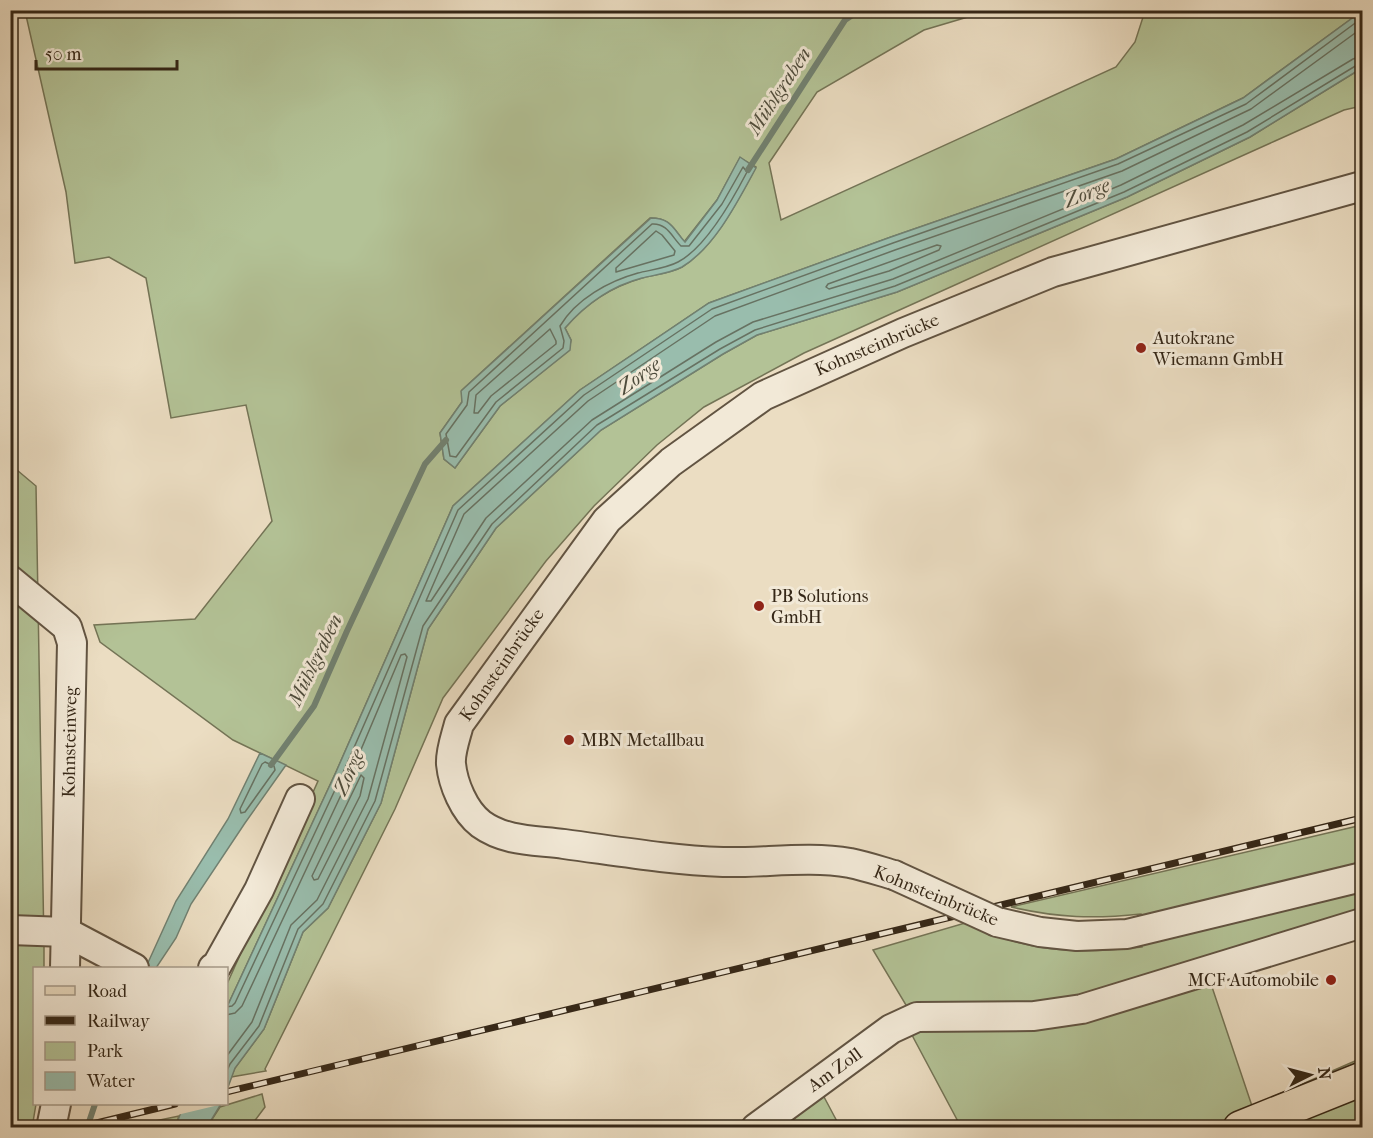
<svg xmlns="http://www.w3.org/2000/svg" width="1373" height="1138" viewBox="0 0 1373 1138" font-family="'IM FELL French Canon',serif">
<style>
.green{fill:#b3c296;stroke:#747456;stroke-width:1.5;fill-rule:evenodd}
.water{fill:#99bdad;stroke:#718171;stroke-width:1.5}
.pier{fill:#ebddc2}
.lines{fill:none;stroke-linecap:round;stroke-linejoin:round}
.shore{stroke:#677262;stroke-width:1.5}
.stream{stroke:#718171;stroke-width:6}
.minor-casing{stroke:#625442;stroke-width:32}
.major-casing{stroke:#352717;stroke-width:36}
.minor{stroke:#f2e9d7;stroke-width:28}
.major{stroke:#ebddc2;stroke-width:33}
.rail-casing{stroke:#352717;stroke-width:7}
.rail{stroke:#f2e9d7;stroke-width:4.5;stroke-dasharray:14;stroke-linecap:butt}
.minor-bridge-casing{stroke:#625442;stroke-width:32;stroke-linecap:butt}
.minor-bridge{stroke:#f2e9d7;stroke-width:28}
.poi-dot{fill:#8f2418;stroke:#f2e9d7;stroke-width:2}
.labels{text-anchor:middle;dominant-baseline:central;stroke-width:6;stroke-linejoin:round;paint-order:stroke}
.poi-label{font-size:18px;fill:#352717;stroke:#f2e9d7;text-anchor:start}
.street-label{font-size:18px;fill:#352717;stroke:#f2e9d7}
.water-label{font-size:20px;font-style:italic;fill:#4e4c3c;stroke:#f2e9d7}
</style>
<rect width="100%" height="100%" fill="#ebddc2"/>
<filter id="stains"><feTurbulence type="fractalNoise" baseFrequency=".00333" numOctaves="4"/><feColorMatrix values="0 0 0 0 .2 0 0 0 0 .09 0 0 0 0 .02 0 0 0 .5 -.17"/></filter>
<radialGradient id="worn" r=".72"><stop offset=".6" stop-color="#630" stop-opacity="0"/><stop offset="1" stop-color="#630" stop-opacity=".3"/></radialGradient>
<g class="green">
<path d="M 25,11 L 988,11 L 924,30 L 817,92 L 769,163 L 781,220 L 1116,67 L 1135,42 L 1145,11 L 1362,11 L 1243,98 L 1116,159 L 891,237 L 709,303 L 580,390 L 453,506 L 336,772 L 227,1007 L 227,984 L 318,781 L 233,740 L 100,642 L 94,625 L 195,619 L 272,521 L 246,405 L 171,418 L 146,278 L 109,257 L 75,263 L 66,192 ZM 740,158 L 756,167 C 738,200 715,247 682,267 C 671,273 654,275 642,278 C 611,287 585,304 565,328 L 571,340 L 569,350 L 500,406 L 455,468 L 444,459 L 440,433 L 462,402 L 462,390 L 650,218 C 670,218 674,228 684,242 L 717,200 Z"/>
<path d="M 1362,68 L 1362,106 L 1344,110 L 1275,141 L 804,353 L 704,407 L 657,445 L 594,506 L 546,561 L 443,698 L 395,809 L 265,1069 L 266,1071 L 231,1077 L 235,1068 L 264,1029 L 303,932 L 328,908 L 381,803 L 428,629 L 496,528 L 601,430 L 723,354 L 757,335 L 897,292 L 1127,197 L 1250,137 Z"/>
<path d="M 11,465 L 36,486 L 44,946 L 44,968 L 34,968 L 34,1104 L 36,1104 L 33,1122 L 11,1127 Z"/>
<path d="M 1362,825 L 1362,933 L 1211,984 L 1252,1106 L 1362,1058 L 1362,1121 L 1348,1128 L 961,1127 L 913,1037 L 909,1010 L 873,950 L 965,923 C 1028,952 1073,955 1142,947 L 1141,914 C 1093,919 1059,918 1011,907 Z"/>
<path d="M 262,1094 L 265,1107 L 250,1127 L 207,1127 L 220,1107 Z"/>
<path d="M 823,1095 L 840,1127 L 783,1128 Z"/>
<path d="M 179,1116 L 175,1127 L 140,1128 L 140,1124 Z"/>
</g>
<g class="water">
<path d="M 1362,11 L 1362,68 L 1250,137 L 1127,197 L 897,292 L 757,335 L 723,354 L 601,430 L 496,528 L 428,629 L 381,803 L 328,908 L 303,932 L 264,1029 L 235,1068 L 227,1090 L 227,1007 L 336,772 L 453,506 L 580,390 L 709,303 L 891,237 L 1116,159 L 1243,98 Z"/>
<path d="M 740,157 L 756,168 C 738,201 715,247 682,267 C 671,273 654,275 642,278 C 611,286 586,304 565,328 L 571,340 L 570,350 L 500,406 L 455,468 L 444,459 L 440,433 L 462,402 L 461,391 L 651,218 C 671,218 673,229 685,242 L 717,200 Z"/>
<path d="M 260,753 L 286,765 L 245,823 L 191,904 L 176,938 L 156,968 L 146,967 L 176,901 L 228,819 Z"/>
<path d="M 184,1104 L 221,1104 L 207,1127 L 175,1128 Z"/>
</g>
<path class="pier" d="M 181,1104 L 223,1104 L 177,1115 Z"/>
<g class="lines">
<g class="shore">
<path d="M 1362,28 L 1251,109 L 1122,171 L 895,250 L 715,316 L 588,401 L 464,514 L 426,601 L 431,601 L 486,518 L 592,420 L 716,342 L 753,322 L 893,279 L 1121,185 L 1243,125 L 1353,59 L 1362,56"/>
<path d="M 743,167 L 747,172 C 733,199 705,248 678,262 C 667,268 650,270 638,273 C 609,281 576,299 560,326 L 564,341 L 563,348 L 496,402 L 456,457 L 450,456 L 446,434 L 467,405 L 469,392 L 652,224 C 667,223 672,237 681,246 L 689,246 L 722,204 Z"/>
<path d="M 656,231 L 662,235 L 675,251 L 674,255 L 616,272 L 616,268 Z"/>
<path d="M 937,245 L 941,246 L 939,250 L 889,271 L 829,289 L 826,287 L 828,284 Z"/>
<path d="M 550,329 L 556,341 L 556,344 L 491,396 L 478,413 L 474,413 L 476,395 Z"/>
<path d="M 265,762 L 274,766 L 275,770 L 245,812 L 241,813 L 240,809 L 262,764 Z"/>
<path d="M 361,775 L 364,778 L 360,796 L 318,879 L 314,880 L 312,876 Z"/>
<path d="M 226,1007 L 232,1006 L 235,1003 L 342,775 L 458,510 L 584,395 L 712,309 L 893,243 L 1118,164 L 1246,104 L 1362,18"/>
<path d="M 226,1015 L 235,1013 L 242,1006 L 349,778 L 401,655 L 405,654 L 407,657 L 368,799 L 317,900 L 291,925 L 252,1022 L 226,1057"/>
<path d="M 226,1073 L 230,1064 L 259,1026 L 298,929 L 323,904 L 375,801 L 423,626 L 492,524 L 597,425 L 720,349 L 755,330 L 895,286 L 1124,192 L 1247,132 L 1357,65 L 1362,64"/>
</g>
<g class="stream">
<path d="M 748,170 L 845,20 L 860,10"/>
<path d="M 271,765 L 314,706 L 347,631 L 425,464 L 446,440"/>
<path d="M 87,1128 L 95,1104"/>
</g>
<g class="minor-casing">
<g id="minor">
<path d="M 10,580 L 67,627 L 72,643 L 65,968"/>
<path d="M 894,875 C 880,871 865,866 850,863 C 809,856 765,863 723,862 C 669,860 617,851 564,844 C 536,840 506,842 481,824 C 464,811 453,784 451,764 C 450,752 456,736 459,724 L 607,520 L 671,462 L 763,396 L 903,333 L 1053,272 L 1362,186"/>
<path d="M 997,922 L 1040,932 L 1077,936 L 1127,934 L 1362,877"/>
<path d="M 10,930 L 66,932 L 134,968"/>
<path d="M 213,968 L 216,967 L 259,890 L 300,799"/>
<path d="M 51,1128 L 56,1104"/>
<path d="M 756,1128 L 891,1029 L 917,1017 L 1034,1016 L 1082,1009 L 1362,923"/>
</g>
</g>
<g class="major-casing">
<path id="major" d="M 1240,1128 L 1362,1079"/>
</g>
<use href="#minor" class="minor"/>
<use href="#major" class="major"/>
<g class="rail-casing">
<g id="rail">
<path d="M 226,1092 L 1362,818"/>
<path d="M 76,1128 L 175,1104"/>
</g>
</g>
<use href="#rail" class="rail"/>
<g class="minor-bridge-casing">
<path id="minor-bridge" d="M 894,875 L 997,922"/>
</g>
<use href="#minor-bridge" class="minor-bridge"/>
</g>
<g class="poi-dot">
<circle cx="1141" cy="348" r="6"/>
<circle cx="759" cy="606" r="6"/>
<circle cx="569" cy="740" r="6"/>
<circle cx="1331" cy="980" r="6"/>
</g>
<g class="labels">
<g class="poi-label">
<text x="1153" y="338">Autokrane<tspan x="1153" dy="21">Wiemann GmbH</tspan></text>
<text x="771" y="596">PB Solutions<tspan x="771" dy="21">GmbH</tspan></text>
<text x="581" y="740">MBN Metallbau</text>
<text x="1319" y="980" text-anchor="end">MCF Automobile</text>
</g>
<g class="street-label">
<text transform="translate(877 345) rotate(-23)">Kohnsteinbrücke</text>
<text transform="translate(502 665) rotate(-55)">Kohnsteinbrücke</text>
<text transform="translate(70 742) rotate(-89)">Kohnsteinweg</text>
<text transform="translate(936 896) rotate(22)">Kohnsteinbrücke</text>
<text transform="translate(835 1070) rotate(-36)">Am Zoll</text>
</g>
<g class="water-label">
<text transform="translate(779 91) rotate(-57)">Mühlgraben</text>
<text transform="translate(1087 193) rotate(-22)">Zorge</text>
<text transform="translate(639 376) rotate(-36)">Zorge</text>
<text transform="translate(315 660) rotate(-64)">Mühlgraben</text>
<text transform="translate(349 772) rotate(-66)">Zorge</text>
</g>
</g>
<rect width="1373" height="1138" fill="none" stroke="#ebddc2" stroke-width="36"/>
<rect x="12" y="12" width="1349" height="1114" fill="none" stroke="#352717" stroke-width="3"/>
<rect x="18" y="18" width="1337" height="1102" fill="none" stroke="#352717" stroke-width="1.5"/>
<rect x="33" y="967" width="195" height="138" fill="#f2e9d7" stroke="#a69b8a" stroke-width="1.5"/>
<rect x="45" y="986" width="30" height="9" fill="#ebddc2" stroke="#a69b8a" stroke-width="1.5"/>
<text x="87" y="997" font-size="18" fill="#352717">Road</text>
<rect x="45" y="1016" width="30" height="9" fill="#352717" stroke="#a69b8a" stroke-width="1.5"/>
<text x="87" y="1027" font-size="18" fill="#352717">Railway</text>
<rect x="45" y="1042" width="30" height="18" fill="#b3c296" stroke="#a69b8a" stroke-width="1.5"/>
<text x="87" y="1057" font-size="18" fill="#352717">Park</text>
<rect x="45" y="1072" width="30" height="18" fill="#99bdad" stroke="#a69b8a" stroke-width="1.5"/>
<text x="87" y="1087" font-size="18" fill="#352717">Water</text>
<g transform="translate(1310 1075) rotate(84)" stroke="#f2e9d7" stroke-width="4.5" paint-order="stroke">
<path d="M0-4.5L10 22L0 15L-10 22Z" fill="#352717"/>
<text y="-9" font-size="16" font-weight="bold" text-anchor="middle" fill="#352717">N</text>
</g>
<path d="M36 60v9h141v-9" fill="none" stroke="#352717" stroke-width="3"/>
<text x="45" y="60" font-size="18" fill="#352717" stroke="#f2e9d7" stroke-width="4.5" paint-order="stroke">50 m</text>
<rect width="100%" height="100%" filter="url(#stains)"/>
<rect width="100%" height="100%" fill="url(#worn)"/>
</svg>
